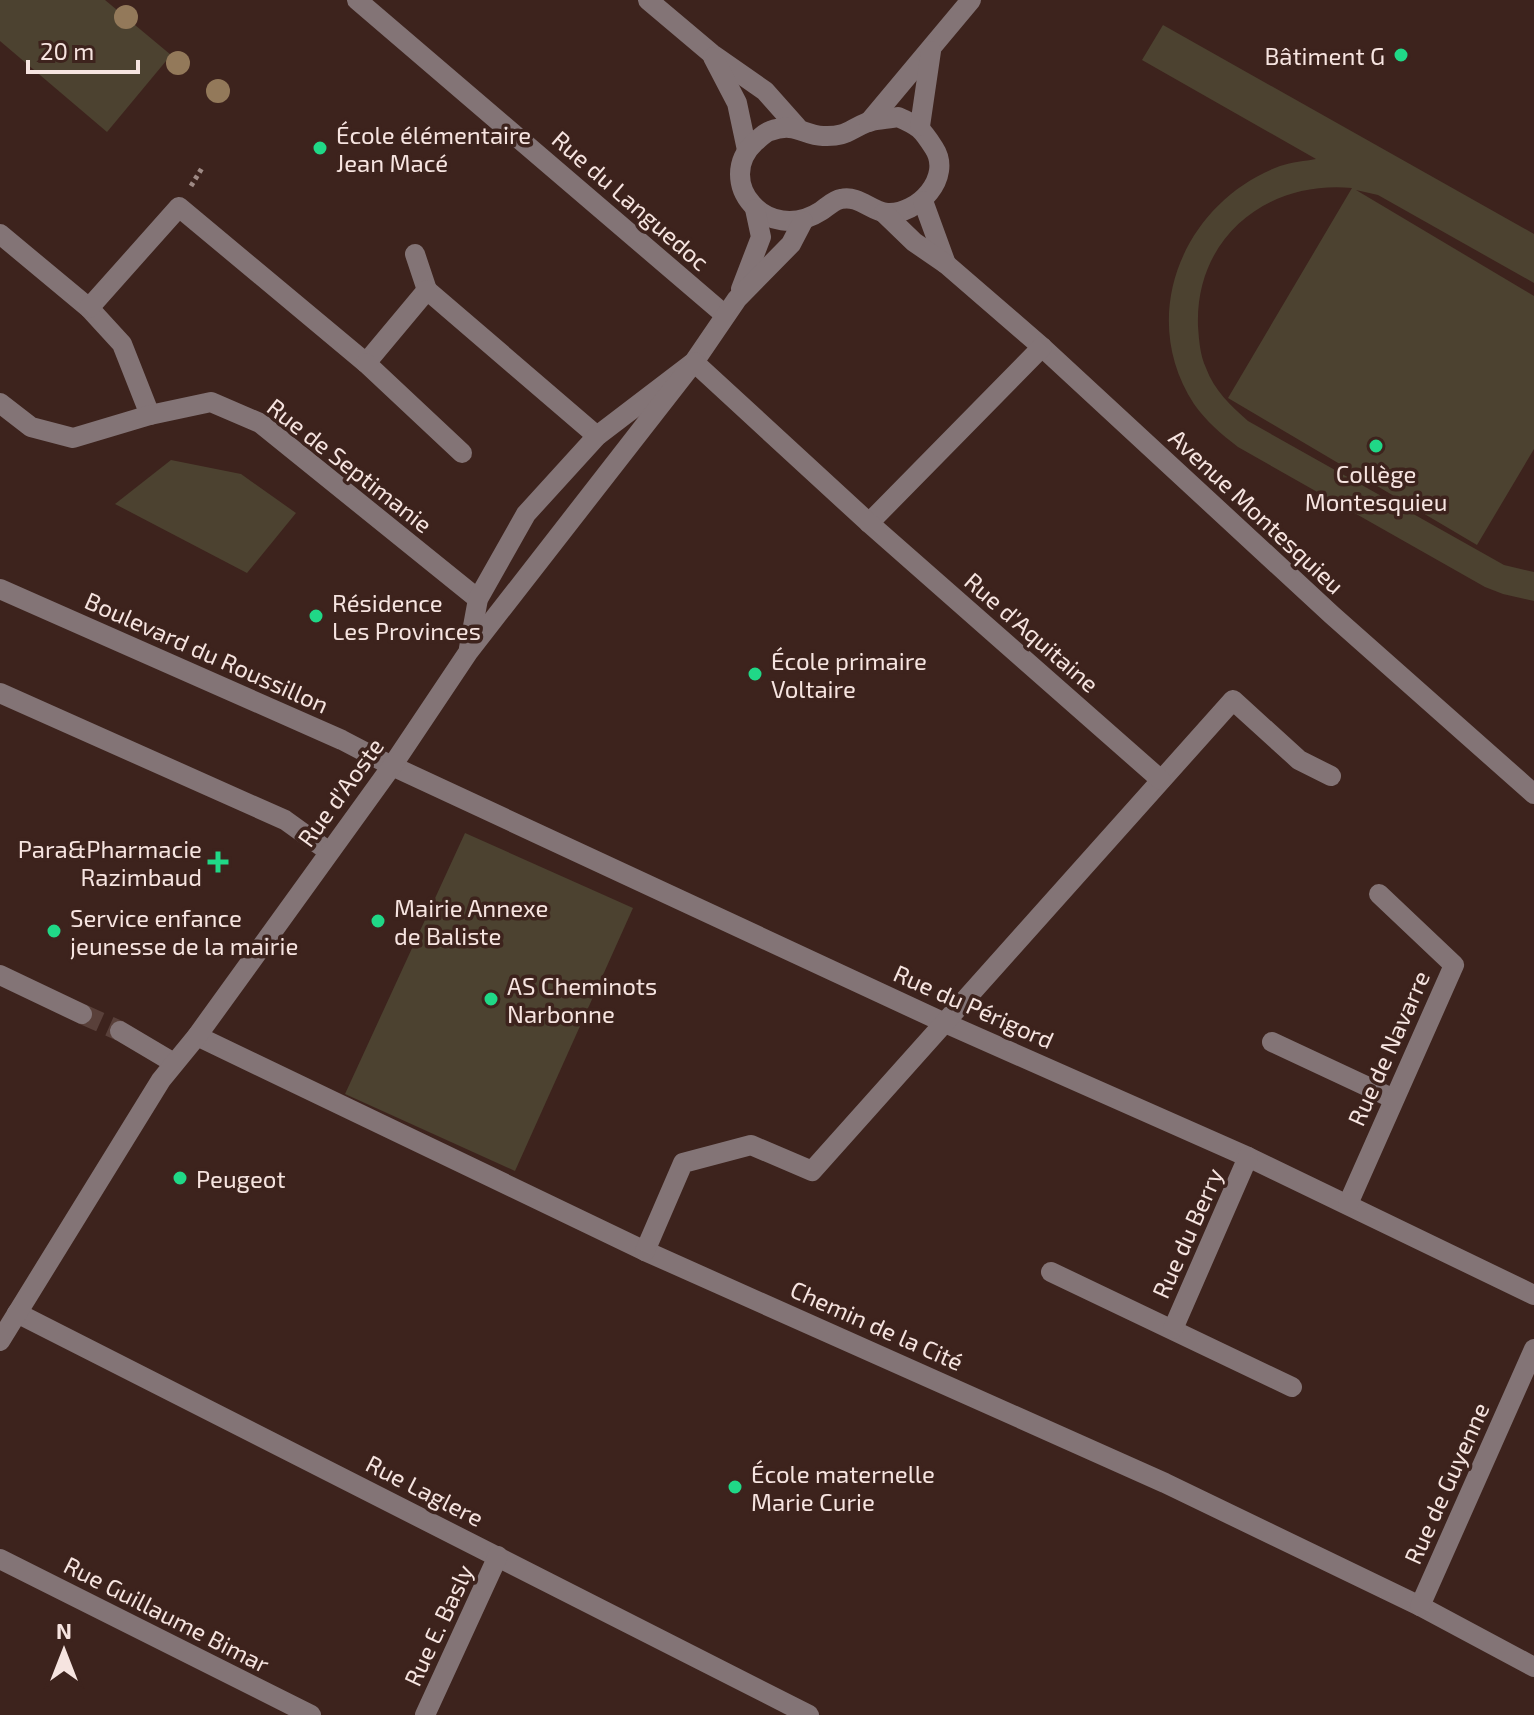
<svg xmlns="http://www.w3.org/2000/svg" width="1534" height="1715" viewBox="0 0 1534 1715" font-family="'Exo 2',sans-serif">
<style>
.green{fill:#4c4230}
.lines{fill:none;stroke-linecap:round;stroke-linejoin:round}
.minor-tunnel{stroke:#59403a;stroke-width:20;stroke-dasharray:20 10;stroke-linecap:butt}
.path{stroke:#9e8984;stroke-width:5;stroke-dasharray:4 4;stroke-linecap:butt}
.minor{stroke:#837476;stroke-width:20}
.tree{fill:#93795a}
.poi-dot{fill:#20d887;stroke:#3d231d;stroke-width:3}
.labels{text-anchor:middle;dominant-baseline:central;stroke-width:7;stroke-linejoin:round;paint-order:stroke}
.poi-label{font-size:24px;fill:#f6e4e0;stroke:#3d231d;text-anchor:start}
.street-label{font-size:24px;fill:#f6e4e0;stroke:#3d231d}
</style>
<rect width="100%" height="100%" fill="#3d231d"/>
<g class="green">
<path d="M 0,0 L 105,0 L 171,55 L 107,132 L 0,41 Z"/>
<path d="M 1163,25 L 1534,234 L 1534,283 L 1378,195 L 1356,190 L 1534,296 L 1534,449 L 1477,545 L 1228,398 L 1352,188 C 1266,180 1195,238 1198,326 C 1199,340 1200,355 1206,368 C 1214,390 1231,406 1248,421 L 1504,565 L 1534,572 L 1534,601 L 1503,594 L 1485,587 L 1238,447 C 1221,434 1206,421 1194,404 C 1136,315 1184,202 1280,166 C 1292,162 1305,161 1316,159 L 1142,60 Z"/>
<path d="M 171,460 L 241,474 L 296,513 L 247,573 L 115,504 Z"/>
<path d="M 465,833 L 633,908 L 515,1171 L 345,1094 Z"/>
</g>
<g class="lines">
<path class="minor-tunnel" d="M 82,1014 L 120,1031"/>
<path class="path" d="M 191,186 L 202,168"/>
<g class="minor">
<path d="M 357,0 L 725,315"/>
<path d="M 648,0 L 712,54 L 765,91 L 797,127"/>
<path d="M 713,57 L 737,103 L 747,150"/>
<path d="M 898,117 C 919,126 922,129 934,148 C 953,177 918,215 887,213 C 870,211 859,195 841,199 C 834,200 827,207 821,211 C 767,246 713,181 755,142 C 760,138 764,133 770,131 C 795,122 803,135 823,136 C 847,137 848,130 868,122 C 877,119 889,119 898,117 Z"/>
<path d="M 869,122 L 971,0"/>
<path d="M 920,126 L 931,51"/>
<path d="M 923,201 L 946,264"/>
<path d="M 884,213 L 914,242 L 946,264 L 1042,347 L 1332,615 L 1534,794"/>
<path d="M 0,234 L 89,308 L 122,344 L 150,415"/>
<path d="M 415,254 L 427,290"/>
<path d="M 741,289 L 761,237 L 755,209"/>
<path d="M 89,308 L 179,207 L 366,363 L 427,290 L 597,436"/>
<path d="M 366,363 L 462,453"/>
<path d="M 0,403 L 31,427 L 73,438 L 150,415 L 211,402 L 260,423 L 478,599"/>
<path d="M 869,523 L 1042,347"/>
<path d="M 0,589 L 342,740 L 392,766 L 945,1023 L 1248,1157 L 1534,1295"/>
<path d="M 469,648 L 478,599 L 526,514 L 597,436 L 694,362 L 737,299 L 791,244 L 803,221"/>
<path d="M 0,693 L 285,820 L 328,851"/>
<path d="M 0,975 L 82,1014"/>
<path d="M 120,1031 L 174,1063"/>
<path d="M 197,1036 L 645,1251 L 1165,1483 L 1420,1606 L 1534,1667"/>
<path d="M 1272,1042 L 1394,1099"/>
<path d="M 1348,1204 L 1454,965 L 1379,894"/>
<path d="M 645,1251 L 683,1163 L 751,1145 L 812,1171 L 1233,700 L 1299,760 L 1331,776"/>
<path d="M 1051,1272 L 1292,1387"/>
<path d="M 17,1313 L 809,1715"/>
<path d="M 1173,1329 L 1248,1157"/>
<path d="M 0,1341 L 161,1080 L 197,1036 L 392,766 L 469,651 L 694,362 L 869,523 L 1161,780"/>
<path d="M 0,1559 L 311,1715"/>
<path d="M 1420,1606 L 1534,1349"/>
<path d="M 425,1715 L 498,1556"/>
</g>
</g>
<g class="tree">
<circle cx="126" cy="17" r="12"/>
<circle cx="178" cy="63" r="12"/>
<circle cx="218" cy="91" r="12"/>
</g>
<g class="poi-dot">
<circle cx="1401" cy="55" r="8"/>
<circle cx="320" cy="148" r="8"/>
<circle cx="1376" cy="446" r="8"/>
<circle cx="316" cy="616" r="8"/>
<circle cx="755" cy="674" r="8"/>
<path d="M214 850h8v8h8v8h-8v8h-8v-8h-8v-8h8z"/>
<circle cx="378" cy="921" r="8"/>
<circle cx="54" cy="931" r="8"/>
<circle cx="491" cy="999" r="8"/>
<circle cx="180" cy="1178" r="8"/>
<circle cx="735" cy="1487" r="8"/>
</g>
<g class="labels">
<g class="poi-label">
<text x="1385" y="55" text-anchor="end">Bâtiment G</text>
<text x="336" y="134">École élémentaire<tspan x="336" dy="28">Jean Macé</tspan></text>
<text x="1376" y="473" text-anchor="middle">Collège<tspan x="1376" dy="28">Montesquieu</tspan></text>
<text x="332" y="602">Résidence<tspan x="332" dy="28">Les Provinces</tspan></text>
<text x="771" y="660">École primaire<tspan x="771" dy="28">Voltaire</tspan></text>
<text x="202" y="848" text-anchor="end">Para&amp;Pharmacie<tspan x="202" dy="28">Razimbaud</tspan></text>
<text x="394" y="907">Mairie Annexe<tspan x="394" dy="28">de Baliste</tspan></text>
<text x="70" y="917">Service enfance<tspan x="70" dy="28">jeunesse de la mairie</tspan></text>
<text x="507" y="985">AS Cheminots<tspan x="507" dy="28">Narbonne</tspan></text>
<text x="196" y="1178">Peugeot</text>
<text x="751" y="1473">École maternelle<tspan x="751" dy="28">Marie Curie</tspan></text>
</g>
<g class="street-label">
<text transform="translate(631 200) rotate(41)">Rue du Languedoc</text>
<text transform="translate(350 465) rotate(38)">Rue de Septimanie</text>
<text transform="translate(1257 511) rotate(43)">Avenue Montesquieu</text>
<text transform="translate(1032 632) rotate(41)">Rue d'Aquitaine</text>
<text transform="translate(207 652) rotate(24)">Boulevard du Roussillon</text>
<text transform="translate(340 792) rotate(-54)">Rue d'Aoste</text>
<text transform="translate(974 1006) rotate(24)">Rue du Périgord</text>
<text transform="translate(1388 1048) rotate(-66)">Rue de Navarre</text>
<text transform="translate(1187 1233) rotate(-66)">Rue du Berry</text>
<text transform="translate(877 1325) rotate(24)">Chemin de la Cité</text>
<text transform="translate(1446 1483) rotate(-66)">Rue de Guyenne</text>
<text transform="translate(425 1490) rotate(27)">Rue Laglere</text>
<text transform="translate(167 1614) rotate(27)">Rue Guillaume Bimar</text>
<text transform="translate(438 1625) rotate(-65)">Rue E. Basly</text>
</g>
</g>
<g transform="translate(64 1651)" stroke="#3d231d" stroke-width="6" paint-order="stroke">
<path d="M0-6L14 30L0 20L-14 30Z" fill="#f6e4e0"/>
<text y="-12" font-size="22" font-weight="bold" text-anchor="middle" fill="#f6e4e0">N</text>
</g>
<path d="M28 60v12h110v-12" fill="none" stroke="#f6e4e0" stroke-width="4"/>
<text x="40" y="60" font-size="24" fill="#f6e4e0" stroke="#3d231d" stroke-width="6" paint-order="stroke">20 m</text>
</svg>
